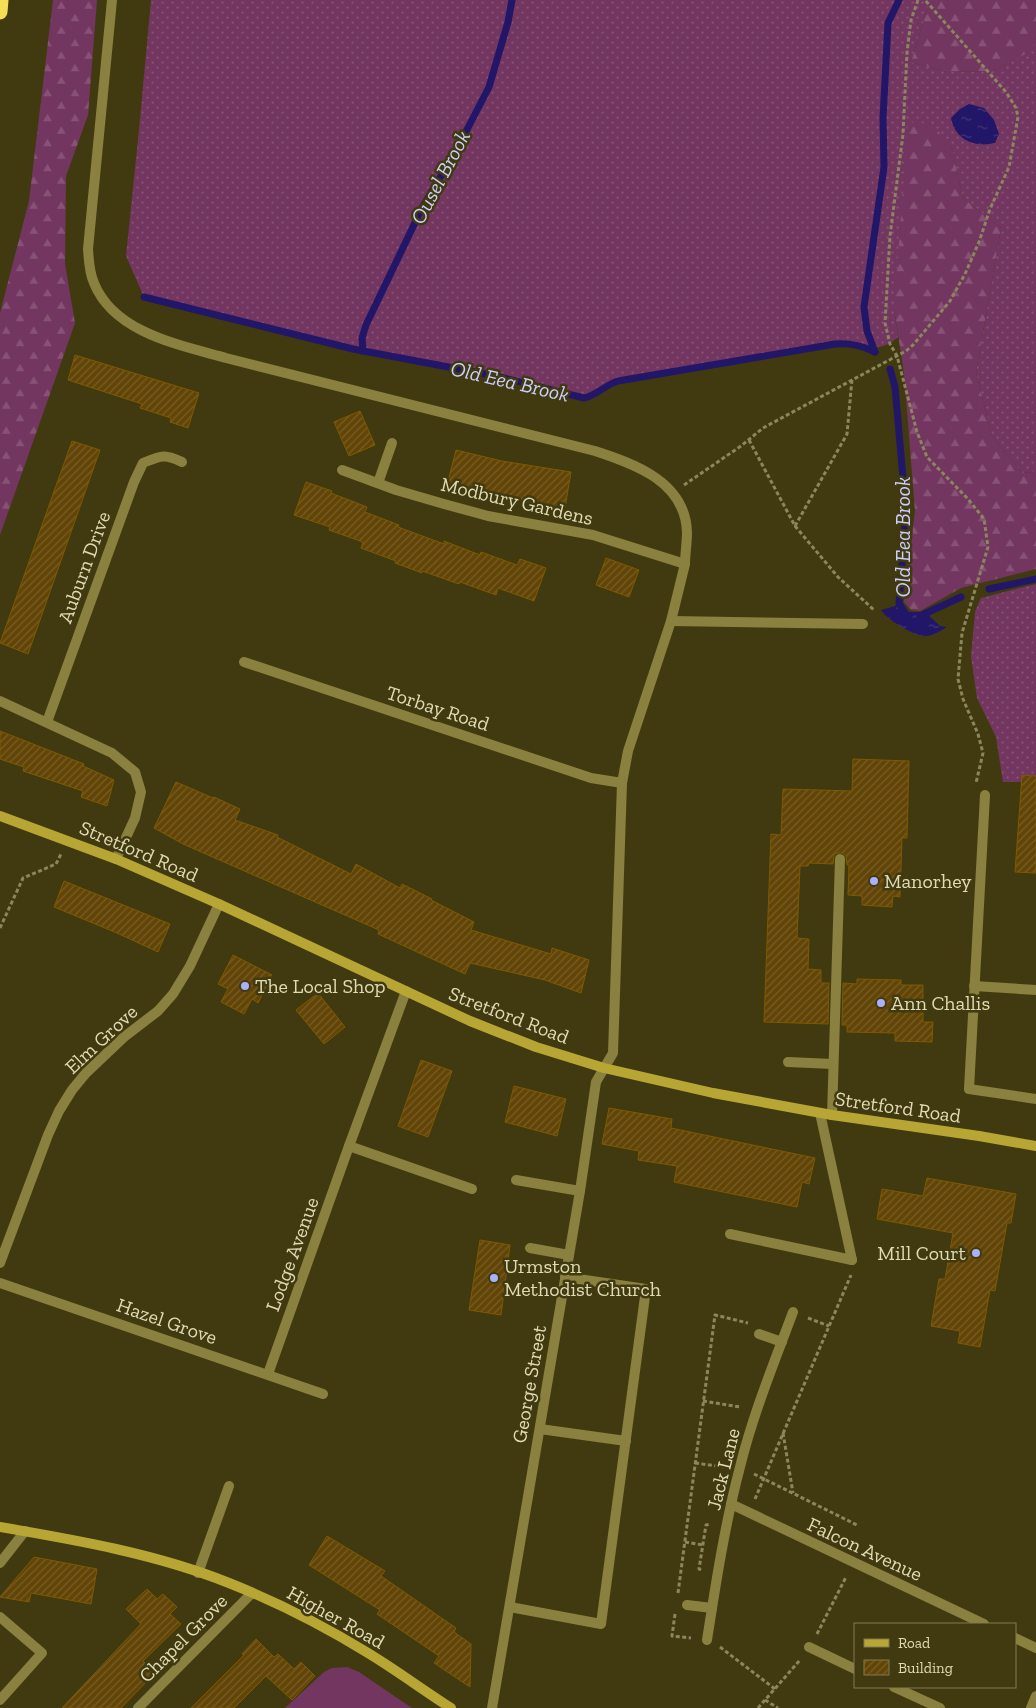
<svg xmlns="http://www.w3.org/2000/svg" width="1036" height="1708" viewBox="0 0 1036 1708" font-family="'Zilla Slab',serif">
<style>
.grass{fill:url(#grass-dots)}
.forest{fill:url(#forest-firs)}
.green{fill:#733660}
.water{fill:url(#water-ripples)}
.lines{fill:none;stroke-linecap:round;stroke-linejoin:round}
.stream{stroke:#221668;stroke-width:7}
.building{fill:url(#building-hatch);stroke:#7e5900}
.path{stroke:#8c865e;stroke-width:3;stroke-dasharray:4 2.5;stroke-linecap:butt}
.lane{stroke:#8a803f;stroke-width:10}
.street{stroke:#8a803f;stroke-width:10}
.secondary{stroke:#b8a634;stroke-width:10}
.highway{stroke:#f4de56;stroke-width:15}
.poi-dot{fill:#aab0fb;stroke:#413a10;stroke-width:2}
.labels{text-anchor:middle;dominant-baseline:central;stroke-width:5;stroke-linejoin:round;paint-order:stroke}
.street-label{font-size:20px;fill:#e1dbb5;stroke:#413a10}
.poi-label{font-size:20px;fill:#e1dbb5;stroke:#413a10;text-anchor:start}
.water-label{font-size:21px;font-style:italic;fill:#cacffe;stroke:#413a10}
</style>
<defs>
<pattern id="grass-dots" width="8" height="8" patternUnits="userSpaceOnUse" patternTransform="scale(1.25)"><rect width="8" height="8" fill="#733660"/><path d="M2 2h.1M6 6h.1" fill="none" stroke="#875275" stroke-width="1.8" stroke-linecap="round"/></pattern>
<pattern id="forest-firs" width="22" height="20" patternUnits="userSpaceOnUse" patternTransform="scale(1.25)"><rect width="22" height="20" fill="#733660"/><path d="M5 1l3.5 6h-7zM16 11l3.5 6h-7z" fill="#875275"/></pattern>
<pattern id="water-ripples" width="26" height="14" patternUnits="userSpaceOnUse" patternTransform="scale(1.25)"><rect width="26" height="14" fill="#221668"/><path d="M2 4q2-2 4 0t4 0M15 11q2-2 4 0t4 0" fill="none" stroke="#42377b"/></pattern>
<pattern id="building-hatch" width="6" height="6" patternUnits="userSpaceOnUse" patternTransform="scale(1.25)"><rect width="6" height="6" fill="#614406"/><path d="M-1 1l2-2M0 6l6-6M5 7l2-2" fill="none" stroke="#775e28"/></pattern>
</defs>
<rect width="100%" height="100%" fill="#413a10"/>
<g class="grass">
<path d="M 151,0 L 928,0 L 928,6 L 911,62 L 947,72 L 993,71 L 1032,50 L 1036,37 L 1036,472 L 1022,473 L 992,436 L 976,372 L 1001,228 L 963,198 L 951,145 L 894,309 L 898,337 C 878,356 860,343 835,344 L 618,381 C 605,385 597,395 584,398 L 496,376 L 353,349 L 144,297 L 126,256 L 139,130 Z"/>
<path d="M 1036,584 L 1036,782 L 1003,782 L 996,737 L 977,698 L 971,656 L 975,612 L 981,598 Z"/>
</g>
<g class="forest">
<path d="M 53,0 L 97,0 L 88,115 L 66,176 L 65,264 L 75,323 L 0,535 L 0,313 L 29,201 Z"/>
<path d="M 928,0 L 1036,0 L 1036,37 L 1033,50 L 993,71 L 947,72 L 911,62 L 928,6 Z"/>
<path d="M 908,122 L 923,123 L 938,131 L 951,145 L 963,198 L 1001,228 L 976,372 L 992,436 L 1022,473 L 1036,472 L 1036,569 L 961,588 L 920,611 L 911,610 L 904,602 L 915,511 L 904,373 L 894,309 Z"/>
</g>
<path class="green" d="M 347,1667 L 359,1672 L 412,1708 L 285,1708 L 324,1672 L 332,1668 Z"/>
<g class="water">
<path d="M 969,104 L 984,108 L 994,120 L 999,134 L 995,143 C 975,148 955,140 951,118 L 960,109 Z"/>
<path d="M 899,603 L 909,612 L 925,612 L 940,626 L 947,627 C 941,631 932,636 925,636 C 915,637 885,618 881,610 L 895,606 Z"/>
</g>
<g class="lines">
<g class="stream">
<path d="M 144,297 L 353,349 L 496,376 L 584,398 C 597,395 605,385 618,381 L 835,344 C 850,343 861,345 875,352"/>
<path d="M 363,351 L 362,338 L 366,325 L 422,208 L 457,149 L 489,87 L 508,22 L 512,0"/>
<path d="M 875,352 L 867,331 L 864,307 L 884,167 L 883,118 L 888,23 L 899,0"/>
<path d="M 890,369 L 895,387 L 906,512 L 899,603 L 904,611"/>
<path d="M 989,589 L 1036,579"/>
<path d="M 920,616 L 961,597"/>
</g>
</g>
<g class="building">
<path d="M 75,355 L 199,393 L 188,428 L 170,422 L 171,418 L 140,408 L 142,404 L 68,380 Z"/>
<path d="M 360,411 L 375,445 L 349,456 L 334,422 Z"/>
<path d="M 72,441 L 100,450 L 28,654 L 0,643 Z"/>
<path d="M 456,450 L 502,461 L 571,472 L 565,508 L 496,497 L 447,485 Z"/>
<path d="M 306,482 L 332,491 L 331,493 L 367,507 L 365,512 L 399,525 L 398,527 L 444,544 L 444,541 L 480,555 L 481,552 L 517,565 L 520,559 L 546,568 L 534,601 L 498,588 L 496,595 L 460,582 L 459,584 L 422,571 L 422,573 L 395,563 L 396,561 L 361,548 L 363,542 L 329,530 L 330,527 L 294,515 Z"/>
<path d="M 606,558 L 639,570 L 629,597 L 596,585 Z"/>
<path d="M 0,731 L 84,764 L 83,766 L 114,780 L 107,806 L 81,797 L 83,791 L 23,771 L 24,767 L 0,759 Z"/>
<path d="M 853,759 L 909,761 L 907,838 L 902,838 L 900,897 L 893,896 L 892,907 L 862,905 L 862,896 L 848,895 L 849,865 L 847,865 L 846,856 L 843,853 L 837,853 L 834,855 L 833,864 L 809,863 L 808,866 L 800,866 L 797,938 L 809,939 L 808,969 L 821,970 L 821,983 L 829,983 L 828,1024 L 764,1022 L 771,834 L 781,835 L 783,789 L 852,791 Z"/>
<path d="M 1022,775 L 1036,776 L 1036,873 L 1015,872 Z"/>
<path d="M 176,782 L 213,798 L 214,797 L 240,809 L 235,820 L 278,835 L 277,837 L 351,874 L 356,864 L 400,888 L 402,884 L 432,899 L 431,900 L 474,922 L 471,930 L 551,954 L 552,948 L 589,960 L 581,993 L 545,980 L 470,963 L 465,974 L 378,934 L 379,930 L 183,844 L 154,828 Z"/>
<path d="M 64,881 L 170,924 L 158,952 L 117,933 L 54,907 Z"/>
<path d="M 233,955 L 272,975 L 258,1003 L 252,999 L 244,1014 L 221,1002 L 228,989 L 218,984 Z"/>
<path d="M 857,979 L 901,980 L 901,985 L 923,985 L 923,1022 L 933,1022 L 932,1042 L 895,1041 L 895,1033 L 847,1032 L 847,1025 L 842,1025 L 843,983 L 857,984 Z"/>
<path d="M 318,993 L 345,1027 L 324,1044 L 296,1010 Z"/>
<path d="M 421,1060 L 452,1071 L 428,1137 L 398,1126 Z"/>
<path d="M 514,1086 L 566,1099 L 557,1136 L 505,1122 Z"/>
<path d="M 609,1108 L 672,1119 L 671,1128 L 815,1158 L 809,1184 L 802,1182 L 797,1207 L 674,1182 L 677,1166 L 638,1160 L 639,1151 L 602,1144 Z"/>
<path d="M 927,1178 L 1016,1194 L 1011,1223 L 1007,1223 L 995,1291 L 990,1290 L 980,1347 L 958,1343 L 960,1331 L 931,1326 L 939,1279 L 945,1279 L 953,1233 L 877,1219 L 882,1189 L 923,1196 Z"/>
<path d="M 480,1240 L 510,1245 L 501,1315 L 469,1310 Z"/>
<path d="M 327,1536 L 385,1571 L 381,1576 L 456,1628 L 454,1632 L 471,1644 L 470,1687 L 434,1663 L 439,1656 L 377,1614 L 380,1610 L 309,1565 Z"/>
<path d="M 34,1557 L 97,1569 L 91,1604 L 31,1593 L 29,1602 L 0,1597 Z"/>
<path d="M 147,1589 L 157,1599 L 163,1594 L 177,1607 L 170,1614 L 181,1624 L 143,1661 L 155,1673 L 121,1708 L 62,1708 L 141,1624 L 126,1609 Z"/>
<path d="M 256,1639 L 274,1657 L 278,1654 L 294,1669 L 301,1662 L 315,1676 L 292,1700 L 266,1676 L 234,1708 L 191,1708 L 244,1655 L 242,1654 Z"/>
</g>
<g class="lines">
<g class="path">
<path d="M 918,0 L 911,20 L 907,52 L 903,134 L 890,236 L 885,323 L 890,344 L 897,356 L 917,432 L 927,457 L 968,499 L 984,519 L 988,547 L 962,633 L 958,679 L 963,699 L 978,734 L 983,753 L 976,783"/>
<path d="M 749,440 L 795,526 L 847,434 L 852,379"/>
<path d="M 684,485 L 741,446 L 763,428 L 906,351 L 913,345 L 950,301 L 965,274 L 979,242 L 990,209 L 1009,167 L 1018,117 L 1016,108 L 1006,92 L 925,0"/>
<path d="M 795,526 L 838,577 L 874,610"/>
<path d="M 0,928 L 23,878 L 56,864 L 61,854"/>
<path d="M 808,1318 L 829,1326"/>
<path d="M 703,1401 L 740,1407"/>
<path d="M 783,1433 L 793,1493"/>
<path d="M 695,1463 L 724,1467"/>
<path d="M 754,1474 L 857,1525"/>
<path d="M 755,1499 L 851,1275"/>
<path d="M 685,1542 L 703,1545"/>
<path d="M 701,1570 L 699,1569 L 706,1525 L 710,1524"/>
<path d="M 678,1593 L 715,1315 L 748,1323"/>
<path d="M 675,1614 L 672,1636 L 691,1638"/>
<path d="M 817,1634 L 846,1577"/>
<path d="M 720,1647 L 775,1689"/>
<path d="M 765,1700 L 778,1708"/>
<path d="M 758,1708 L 800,1660"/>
</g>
<g class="lane">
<path d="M 112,0 L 88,249 C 89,261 89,272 94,283 C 114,333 180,345 226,358 L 595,451 C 635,464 686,482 687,533 C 687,543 685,554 685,564"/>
<path d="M 788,1062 L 833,1064"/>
<path d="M 832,1115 L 840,859"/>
<path d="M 516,1180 L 580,1191"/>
<path d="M 730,1234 L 852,1260"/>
<path d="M 530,1248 L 569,1255"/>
<path d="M 540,1429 L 626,1441"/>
<path d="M 510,1607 L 601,1624 L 646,1289 L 565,1277"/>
<path d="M 0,1617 L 42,1653 L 0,1700"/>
<path d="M 809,1647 L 855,1669"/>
<path d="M 894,1687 L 940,1708"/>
</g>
<g class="street">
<path d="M 342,470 L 396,490 L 444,504 L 488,516 L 593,535 L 685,564 L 671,621 L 628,751 L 622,783 L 613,1053 L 596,1082 L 580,1191 L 492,1708"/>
<path d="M 378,483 L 392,443"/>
<path d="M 671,621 L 863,624"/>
<path d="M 244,662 L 591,778 L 622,783"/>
<path d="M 0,701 L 112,753 L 135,772 L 141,792 L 135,818 L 116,859"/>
<path d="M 47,722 L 134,482 L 143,463 C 160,456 164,453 182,462"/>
<path d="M 985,795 L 969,1089 L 1036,1099"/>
<path d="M 974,986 L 1036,990"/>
<path d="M 820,1113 L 852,1260"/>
<path d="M 349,1146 L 472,1189"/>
<path d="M 0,1263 L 48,1135 L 59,1111 L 72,1090 L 86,1073 L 124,1037 L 158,1011 L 173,994 L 190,966 L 219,904"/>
<path d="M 0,1283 L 323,1394"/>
<path d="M 759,1334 L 782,1342"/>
<path d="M 268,1374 L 349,1146 L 406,991"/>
<path d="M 731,1504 L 984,1624"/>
<path d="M 0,1563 L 25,1531"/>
<path d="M 198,1573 L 229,1486"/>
<path d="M 687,1605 L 712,1608"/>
<path d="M 1015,1638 L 1036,1648"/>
<path d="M 707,1640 C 716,1582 725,1524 740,1467 C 753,1414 774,1363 793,1312"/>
<path d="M 138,1708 L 252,1593"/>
<path d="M 1031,1708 L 1036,1696"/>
</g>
<g class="secondary">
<path d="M 0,816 L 116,859 L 219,904 L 470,1021 L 536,1047 L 604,1068 L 713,1093 L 832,1115 L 979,1136 L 1036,1146"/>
<path d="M 0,1527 C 76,1540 157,1554 229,1583 C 277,1602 324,1626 368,1653 C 396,1670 423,1690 451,1708"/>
</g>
<path class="highway" d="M 0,12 L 1,0"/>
</g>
<g class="poi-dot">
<circle cx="874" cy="881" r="5"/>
<circle cx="245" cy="986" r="5"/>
<circle cx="881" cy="1003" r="5"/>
<circle cx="976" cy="1253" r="5"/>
<circle cx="494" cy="1278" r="5"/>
</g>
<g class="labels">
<g class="street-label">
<text transform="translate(517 501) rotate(13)">Modbury Gardens</text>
<text transform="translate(84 567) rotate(-70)">Auburn Drive</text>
<text transform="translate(438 708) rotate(18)">Torbay Road</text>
<text transform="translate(139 851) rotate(23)">Stretford Road</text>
<text transform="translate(509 1015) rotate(21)">Stretford Road</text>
<text transform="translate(101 1039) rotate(-43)">Elm Grove</text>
<text transform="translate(898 1107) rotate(8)">Stretford Road</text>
<text transform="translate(292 1254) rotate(-70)">Lodge Avenue</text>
<text transform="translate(167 1321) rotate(19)">Hazel Grove</text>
<text transform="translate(529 1384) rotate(-80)">George Street</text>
<text transform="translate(723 1469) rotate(-76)">Jack Lane</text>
<text transform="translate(865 1549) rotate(25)">Falcon Avenue</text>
<text transform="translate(336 1617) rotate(29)">Higher Road</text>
<text transform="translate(183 1638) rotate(-45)">Chapel Grove</text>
</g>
<g class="poi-label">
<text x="884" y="881">Manorhey</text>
<text x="255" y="986">The Local Shop</text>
<text x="891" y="1003">Ann Challis</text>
<text x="966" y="1253" text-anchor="end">Mill Court</text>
<text x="504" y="1266">Urmston<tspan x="504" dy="23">Methodist Church</tspan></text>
</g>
<g class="water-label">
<text transform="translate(440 177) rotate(-62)">Ousel Brook</text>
<text transform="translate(510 381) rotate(13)">Old Eea Brook</text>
<text transform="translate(902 537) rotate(-90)">Old Eea Brook</text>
</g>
</g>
<rect x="854" y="1623" width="162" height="65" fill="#413a10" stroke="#817a52"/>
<rect x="864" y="1639" width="25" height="8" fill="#b8a634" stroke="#817a52"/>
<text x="898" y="1648" font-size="15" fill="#e1dbb5">Road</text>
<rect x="864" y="1660" width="25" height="15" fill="url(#building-hatch)" stroke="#817a52"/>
<text x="898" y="1673" font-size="15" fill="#e1dbb5">Building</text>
</svg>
